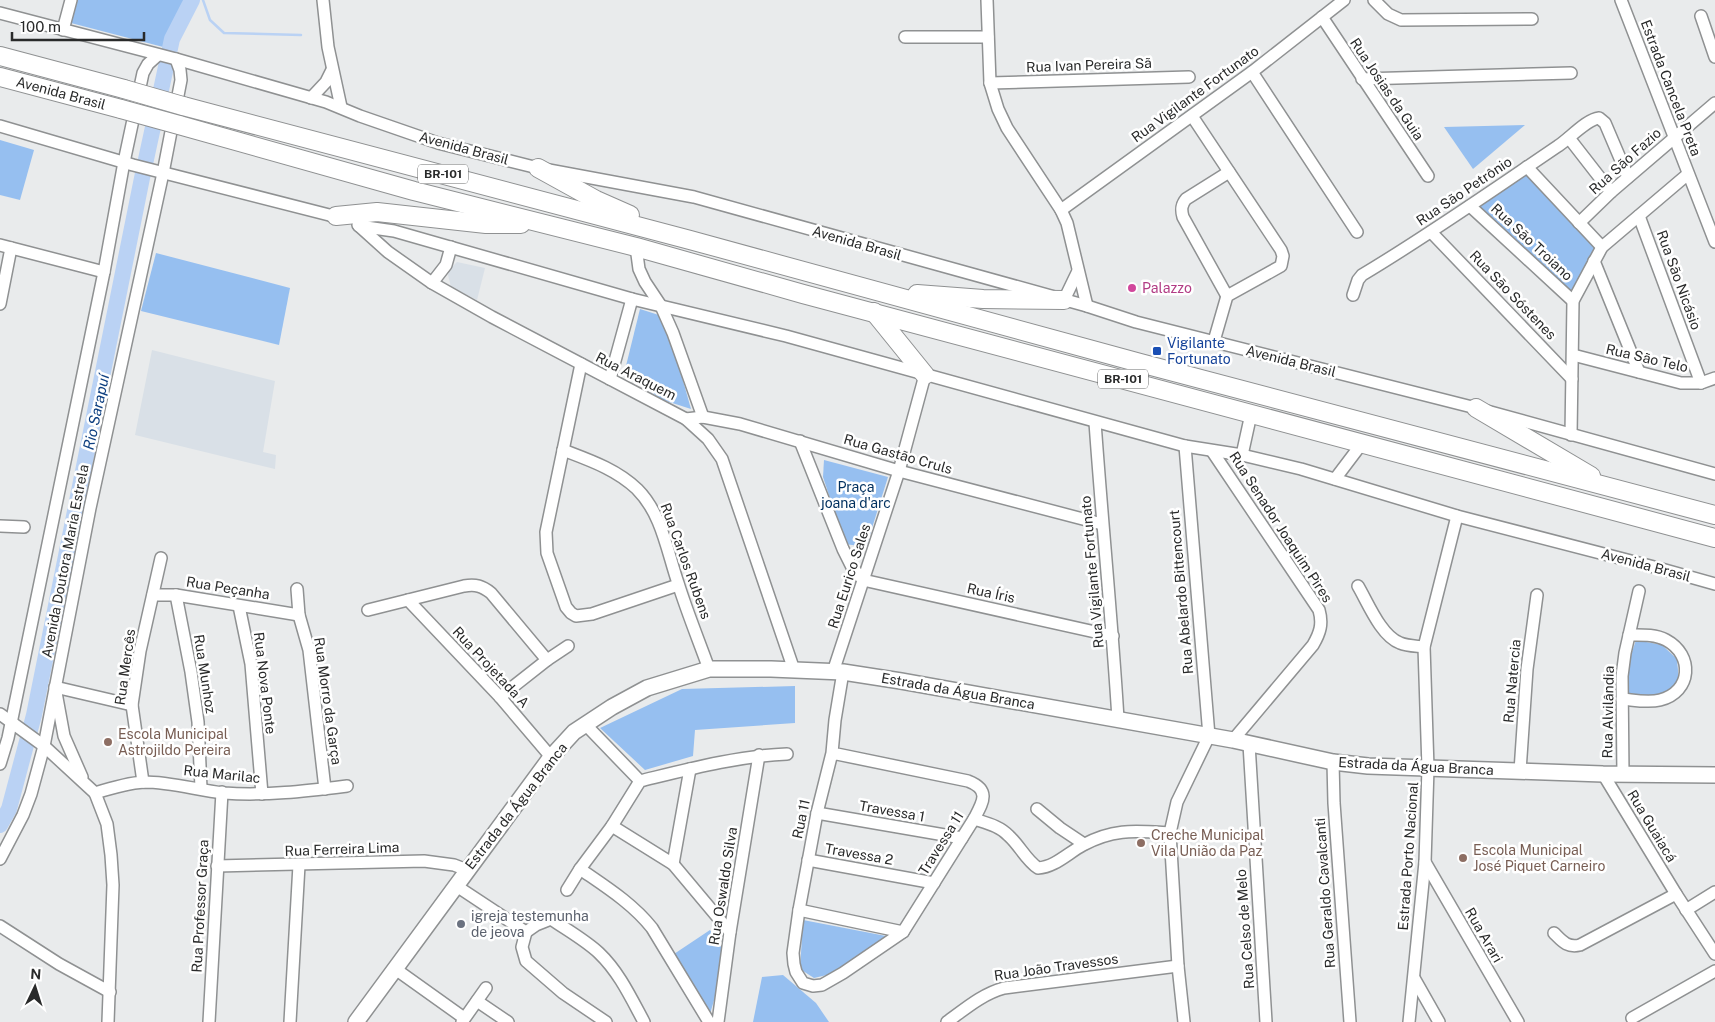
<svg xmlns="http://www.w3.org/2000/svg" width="1715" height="1022" viewBox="0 0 1715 1022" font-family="'Public Sans',sans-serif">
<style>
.built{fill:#d9e0e7}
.green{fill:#96bff0}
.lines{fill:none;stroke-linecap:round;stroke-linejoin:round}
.stream{stroke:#bad2f4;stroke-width:2.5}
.river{stroke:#bad2f4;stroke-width:16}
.minor-casing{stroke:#8f9192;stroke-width:14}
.major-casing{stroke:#8f9192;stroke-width:18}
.highway-casing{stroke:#8f9192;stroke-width:20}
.minor{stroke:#fff;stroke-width:11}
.major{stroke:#fff;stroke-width:15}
.highway{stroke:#fff;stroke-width:18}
.highway-bridge-casing{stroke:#8f9192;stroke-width:20;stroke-linecap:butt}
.highway-bridge{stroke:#fff;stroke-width:18}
.hotel-dot{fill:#d1479c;stroke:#fff;stroke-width:2}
.transit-dot{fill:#1a4fb4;stroke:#fff;stroke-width:2}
.education-dot{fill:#8d6e63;stroke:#fff;stroke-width:2}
.worship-dot{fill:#6b7280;stroke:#fff;stroke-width:2}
.labels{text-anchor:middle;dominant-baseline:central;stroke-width:5;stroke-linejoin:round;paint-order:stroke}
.shield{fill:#fff;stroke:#696a6a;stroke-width:1}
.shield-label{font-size:12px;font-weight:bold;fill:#292a2a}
.street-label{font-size:14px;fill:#292a2a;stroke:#fff}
.hotel-label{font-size:14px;fill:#b23c85;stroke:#fff;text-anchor:start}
.transit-label{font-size:14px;fill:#164399;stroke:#fff;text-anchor:start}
.park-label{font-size:14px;fill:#00305f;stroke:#fff}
.education-label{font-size:14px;fill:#785e54;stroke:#fff;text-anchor:start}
.worship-label{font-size:14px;fill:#5b616d;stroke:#fff;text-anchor:start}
.water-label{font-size:15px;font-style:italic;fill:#0f4081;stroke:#fff}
</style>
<rect width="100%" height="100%" fill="#e9ebec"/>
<g class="built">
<path d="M 457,262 L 485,268 L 477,300 L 451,287 L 448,275 L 450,269 Z"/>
<path d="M 152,350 L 275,381 L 263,452 L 276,455 L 275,469 L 135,435 Z"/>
</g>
<g class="green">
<path d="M 77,0 L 187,0 L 168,39 L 167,48 L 71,23 Z"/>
<path d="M 1525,125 L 1473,169 L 1444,127 Z"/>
<path d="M 0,140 L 34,150 L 20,200 L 0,195 Z"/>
<path d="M 1525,170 L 1598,246 L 1570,295 L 1477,205 Z"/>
<path d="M 156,253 L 290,288 L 279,345 L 141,311 Z"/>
<path d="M 640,309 L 665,317 L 691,409 L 663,400 L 624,374 Z"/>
<path d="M 824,460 L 888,477 L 866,547 L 845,544 L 823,477 Z"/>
<path d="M 1636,640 L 1662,645 L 1677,659 C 1677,665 1679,672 1678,678 C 1674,702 1643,697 1625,696 L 1627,667 Z"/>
<path d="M 795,686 L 795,723 L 695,730 L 693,756 L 645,770 L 600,728 L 682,689 Z"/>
<path d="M 803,920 L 886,936 L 831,974 L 814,978 L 800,969 Z"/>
<path d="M 710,930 L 727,956 L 710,1014 L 671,956 Z"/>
<path d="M 783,975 L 816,1003 L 829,1022 L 753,1022 L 762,977 Z"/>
</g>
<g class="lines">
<path class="stream" d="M 203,0 L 210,20 L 224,33 L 301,35"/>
<path class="river" d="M 0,825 L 9,809 L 34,715 L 142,178 L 172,39 L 192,0"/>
<g class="minor-casing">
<g id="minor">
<path d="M 323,0 L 328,47 L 341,107"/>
<path d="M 987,0 L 990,83 L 998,109 L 1007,128 L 1061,210 L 1067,223 L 1087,306"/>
<path d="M 1374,0 L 1388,14 L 1401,20 L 1532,19"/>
<path d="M 1621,0 L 1715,242"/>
<path d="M 0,13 L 176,59 L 326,102 L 360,116 L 438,143 L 538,168 L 694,197 L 1087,306 L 1136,322 L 1476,408 L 1715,474"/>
<path d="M 1701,16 L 1715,57"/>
<path d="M 1322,17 L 1428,176"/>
<path d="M 63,30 L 71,0"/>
<path d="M 905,37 L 988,37"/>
<path d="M 1252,72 L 1357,232"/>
<path d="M 1362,79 L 1571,73"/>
<path d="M 990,83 L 1189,77"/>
<path d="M 311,98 L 326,82 L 332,70"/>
<path d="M 1192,116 L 1281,250 L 1283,256 L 1281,266 L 1227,296 L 1214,341"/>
<path d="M 0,126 L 133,165 L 341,218"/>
<path d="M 1569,138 L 1611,192"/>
<path d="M 1527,167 L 1602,247"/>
<path d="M 1470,206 L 1573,301"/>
<path d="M 1061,210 L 1252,72 L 1344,0"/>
<path d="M 1639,216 L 1701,383"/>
<path d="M 1579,223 L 1611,192 L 1715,103"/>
<path d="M 358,225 L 388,252 L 432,283 L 492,317 L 686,419 L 708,439 L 722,459 L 794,670"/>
<path d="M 359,226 L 394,231 L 632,299 L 786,336 L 1185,446 L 1242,455 L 1301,469 L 1457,516 L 1658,568 L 1715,584"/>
<path d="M 1431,232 L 1572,379"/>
<path d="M 0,245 L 104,272"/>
<path d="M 636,247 L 639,269 L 645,282 L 661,306 L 673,333 L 703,417"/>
<path d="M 1594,261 L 1639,372"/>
<path d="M 432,283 L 446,265 L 451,247"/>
<path d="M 1353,295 L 1358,280 L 1362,275 C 1429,235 1493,190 1558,146 C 1569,139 1587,119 1599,118 L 1605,123 L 1628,177"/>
<path d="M 1227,296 L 1183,217 C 1181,210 1181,205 1186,199 L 1229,172"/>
<path d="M 1064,300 L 1078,271"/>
<path d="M 0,304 L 11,248"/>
<path d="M 1573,355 L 1681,383 L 1701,383 L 1715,378"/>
<path d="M 581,364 L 546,532 L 547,553 L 566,607 L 571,613 L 576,616 L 592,614 L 678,585"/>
<path d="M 610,379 L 632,299"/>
<path d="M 686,419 L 703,417 L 740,424 L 899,471 L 1102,524"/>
<path d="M 1095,422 C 1102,521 1112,620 1118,719"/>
<path d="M 1571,435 L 1573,301 L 1602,247 L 1688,174"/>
<path d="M 800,441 L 843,549 L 852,567 L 863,580 L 1113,636"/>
<path d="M 563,450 C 589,460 616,469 637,489 C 662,514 667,551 678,583 C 687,612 699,641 709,669"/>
<path d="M 1212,451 L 1319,610 C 1323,624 1320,633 1313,645 L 1233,740"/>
<path d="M 1242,455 L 1251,414"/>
<path d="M 1335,479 L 1363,442"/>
<path d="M 0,526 L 24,527"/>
<path d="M 1358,586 C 1368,603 1381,636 1400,643 C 1407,646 1416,646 1424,647"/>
<path d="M 297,589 L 299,615 L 309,650 L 325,789"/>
<path d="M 153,595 L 176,595 L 299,615"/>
<path d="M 176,595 L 191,672 L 198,722 L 201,788"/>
<path d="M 408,600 L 500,697 L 551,757"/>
<path d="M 239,606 L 251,664 L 262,794"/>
<path d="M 368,610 L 464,586 C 476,584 482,586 491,593 L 547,660 L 568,646"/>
<path d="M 833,672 L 899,471 L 925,375"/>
<path d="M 500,697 L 547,660"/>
<path d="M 1622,699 C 1634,700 1648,703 1660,700 C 1692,692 1694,655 1666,640 C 1655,634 1641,635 1629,635"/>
<path d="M 0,714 L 44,746 L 95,793 L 107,824 L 111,855 L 113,885 L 108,1022"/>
<path d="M 585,724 L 640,781"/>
<path d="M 1249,744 L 1266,1022"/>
<path d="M 832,753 L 968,781 C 991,790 983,802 974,819 L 903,932 L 843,973 L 822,985 L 813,986 L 803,983 L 796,972 L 794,964 L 793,953 L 799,910 L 817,813 L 832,753 L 835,720 L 843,672"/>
<path d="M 1333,762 L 1334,803 L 1350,1022"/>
<path d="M 0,764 L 8,738 L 104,272 L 124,162 L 143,73 L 148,64 L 158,55"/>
<path d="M 1520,771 L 1527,669 L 1537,595"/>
<path d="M 1603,774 L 1676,894 L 1715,954"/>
<path d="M 1623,775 L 1622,676 L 1625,653 L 1639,591"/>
<path d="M 82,777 L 64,736 L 55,687 L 132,705"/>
<path d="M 143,782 L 132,705 L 140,651 L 161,558"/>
<path d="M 95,793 C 111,788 128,783 144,782 C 171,782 197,790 224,793 C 266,796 306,791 347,786"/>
<path d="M 1037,809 L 1060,828 L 1084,844"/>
<path d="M 817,813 L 962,838"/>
<path d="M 974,819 C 986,823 1000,826 1009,836 C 1020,846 1026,860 1038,868 C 1055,867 1068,853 1083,845 C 1114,828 1136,831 1170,833"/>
<path d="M 612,826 L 673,864 L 730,932"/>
<path d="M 0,859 L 23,815 L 31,794 L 44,746 L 90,508 L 163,173 L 181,80 L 180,70 L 176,59"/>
<path d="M 808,860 L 934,883"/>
<path d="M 1425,862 L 1518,1022"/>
<path d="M 673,864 L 690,769"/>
<path d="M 217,866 L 424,861 L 454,865 L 467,870"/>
<path d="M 580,869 C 606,887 632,903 652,928 L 709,1022"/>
<path d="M 455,885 L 526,932 L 536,925 L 551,919 C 567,930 585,940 599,953 C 619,972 631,998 644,1022"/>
<path d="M 567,890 L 580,869 L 612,826 L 640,781 C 689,769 737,756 787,754"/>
<path d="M 799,910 L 903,932"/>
<path d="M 1686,910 L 1715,892"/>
<path d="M 0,926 L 59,964 L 110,992"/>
<path d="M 526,932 L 522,947 L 526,961 L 563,993 L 606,1022"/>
<path d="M 1554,933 C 1562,941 1567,948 1580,945 L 1676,894"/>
<path d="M 394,968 L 464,1018"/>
<path d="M 1414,978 L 1439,1022"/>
<path d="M 477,1001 L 508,1022"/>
<path d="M 1632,1018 L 1715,971"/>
<path d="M 209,1022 L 222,792"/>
<path d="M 290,1022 L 299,865"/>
<path d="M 462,1022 L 486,988"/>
<path d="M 718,1022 L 730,932 L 759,755"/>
<path d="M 947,1022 C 965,1009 982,994 1004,988 L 1178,966"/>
<path d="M 1184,1022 L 1178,966 L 1170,833 L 1177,802 L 1209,736 L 1185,446"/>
<path d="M 1409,1022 L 1425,862 L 1428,768 L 1424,647 L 1457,516"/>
</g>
</g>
<g class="major-casing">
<path id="major" d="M 356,1022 L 551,757 L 574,732 L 612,707 L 647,688 L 709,669 L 771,669 L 843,672 L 901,681 L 1233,740 L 1333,762 L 1368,766 L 1603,774 L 1715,775"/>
</g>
<g class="highway-casing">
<g id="highway">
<path d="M 0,56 L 124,89"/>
<path d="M 0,77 L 121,109"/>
<path d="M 183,106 L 690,240 L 1140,363 L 1715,515"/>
<path d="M 179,125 L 414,191 L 636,247 L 803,294 L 1715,538"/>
<path d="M 538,168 L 596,200 L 630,215"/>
<path d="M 336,216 L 377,212 L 486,224 L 521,224"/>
<path d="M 917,294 L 983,299 L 1064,300"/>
<path d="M 874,312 L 925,375"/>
<path d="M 1476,408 L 1591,476"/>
</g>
</g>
<use href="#minor" class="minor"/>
<use href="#major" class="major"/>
<use href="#highway" class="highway"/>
<g class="highway-bridge-casing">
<g id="highway-bridge">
<path d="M 124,89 L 183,106"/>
<path d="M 121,109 L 179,125"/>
</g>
</g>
<use href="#highway-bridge" class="highway-bridge"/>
</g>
<circle class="hotel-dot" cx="1132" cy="288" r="5"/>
<rect class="transit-dot" x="1152" y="346" width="10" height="10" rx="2.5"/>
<g class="education-dot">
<circle cx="108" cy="742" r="5"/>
<circle cx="1141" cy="843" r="5"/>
<circle cx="1463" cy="858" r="5"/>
</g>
<circle class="worship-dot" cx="461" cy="924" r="5"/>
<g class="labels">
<g class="shield">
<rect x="418" y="164.5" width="50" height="19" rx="4"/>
<rect x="1098" y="369.5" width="50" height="19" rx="4"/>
</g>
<g class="shield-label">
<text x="443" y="174">BR-101</text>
<text x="1123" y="379">BR-101</text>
</g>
<g class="street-label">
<text transform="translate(1089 65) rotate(-2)">Rua Ivan Pereira Sã</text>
<text transform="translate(1671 88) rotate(69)">Estrada Cancela Preta</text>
<text transform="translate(1387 89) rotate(56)">Rua Josias da Guia</text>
<text transform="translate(61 93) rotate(15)">Avenida Brasil</text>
<text transform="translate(1195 94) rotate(-36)">Rua Vigilante Fortunato</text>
<text transform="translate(464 148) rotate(15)">Avenida Brasil</text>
<text transform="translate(1625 161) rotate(-42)">Rua São Fazio</text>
<text transform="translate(1464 191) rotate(-34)">Rua São Petrônio</text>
<text transform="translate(1532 242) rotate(43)">Rua São Troiano</text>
<text transform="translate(857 243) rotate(16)">Avenida Brasil</text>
<text transform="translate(1679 280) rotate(70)">Rua São Nicásio</text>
<text transform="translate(1513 295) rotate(46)">Rua São Sóstenes</text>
<text transform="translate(1647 358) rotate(13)">Rua São Telo</text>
<text transform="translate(1291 361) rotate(14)">Avenida Brasil</text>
<text transform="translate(636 376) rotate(27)">Rua Araquem</text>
<text transform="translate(898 454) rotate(16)">Rua Gastão Cruls</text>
<text transform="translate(1281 527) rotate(57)">Rua Senador Joaquim Pires</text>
<text transform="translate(65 561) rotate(-79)">Avenida Doutora Maria Estrela</text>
<text transform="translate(686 561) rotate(70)">Rua Carlos Rubens</text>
<text transform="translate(1646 565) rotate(15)">Avenida Brasil</text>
<text transform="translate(1092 572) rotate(-95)">Rua Vigilante Fortunato</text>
<text transform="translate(849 576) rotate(-72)">Rua Eurico Sales</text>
<text transform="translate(228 588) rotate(9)">Rua Peçanha</text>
<text transform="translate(1181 592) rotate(-95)">Rua Abelardo Bittencourt</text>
<text transform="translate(991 593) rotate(12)">Rua Íris</text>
<text transform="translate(125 667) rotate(-82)">Rua Mercês</text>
<text transform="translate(491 667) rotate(47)">Rua Projetada A</text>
<text transform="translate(205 674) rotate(81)">Rua Munhoz</text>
<text transform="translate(1512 681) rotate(-85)">Rua Natercia</text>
<text transform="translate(265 683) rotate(83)">Rua Nova Ponte</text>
<text transform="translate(958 691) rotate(10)">Estrada da Água Branca</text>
<text transform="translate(328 701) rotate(82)">Rua Morro da Garça</text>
<text transform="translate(1608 712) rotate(-89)">Rua Alvilândia</text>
<text transform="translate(1416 766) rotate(3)">Estrada da Água Branca</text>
<text transform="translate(222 774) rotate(6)">Rua Marilac</text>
<text transform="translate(516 806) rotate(-52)">Estrada da Água Branca</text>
<text transform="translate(892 811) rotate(10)">Travessa 1</text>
<text transform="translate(801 819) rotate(-78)">Rua 11</text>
<text transform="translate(1652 826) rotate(59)">Rua Guaiacá</text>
<text transform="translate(941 843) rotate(-58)">Travessa 11</text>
<text transform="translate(342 849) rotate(-2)">Rua Ferreira Lima</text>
<text transform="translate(859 854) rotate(10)">Travessa 2</text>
<text transform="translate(1408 856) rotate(-86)">Estrada Porto Nacional</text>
<text transform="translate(723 886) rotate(-81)">Rua Oswaldo Silva</text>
<text transform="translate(1325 893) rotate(-94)">Rua Geraldo Cavalcanti</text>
<text transform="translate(200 906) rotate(-87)">Rua Professor Graça</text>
<text transform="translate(1245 929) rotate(-94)">Rua Celso de Melo</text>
<text transform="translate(1484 935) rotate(60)">Rua Arari</text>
<text transform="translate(1056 967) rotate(-8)">Rua João Travessos</text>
</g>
<g class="hotel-label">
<text x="1142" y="288">Palazzo</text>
</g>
<g class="transit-label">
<text x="1167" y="343">Vigilante<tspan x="1167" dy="16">Fortunato</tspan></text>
</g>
<g class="park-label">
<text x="856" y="487">Praça<tspan x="856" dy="16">joana d'arc</tspan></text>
</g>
<g class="education-label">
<text x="118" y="734">Escola Municipal<tspan x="118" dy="16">Astrojildo Pereira</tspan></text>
<text x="1151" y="835">Creche Municipal<tspan x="1151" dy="16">Vila União da Paz</tspan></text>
<text x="1473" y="850">Escola Municipal<tspan x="1473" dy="16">José Piquet Carneiro</tspan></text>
</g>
<g class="worship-label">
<text x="471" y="916">igreja testemunha<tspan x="471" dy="16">de jeova</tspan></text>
</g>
<g class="water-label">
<text transform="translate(96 412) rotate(-78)">Rio Sarapuí</text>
</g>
</g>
<g transform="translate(35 987) rotate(4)" stroke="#ffffff" stroke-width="4" paint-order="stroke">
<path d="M0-4L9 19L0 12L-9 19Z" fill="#292a2a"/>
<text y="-8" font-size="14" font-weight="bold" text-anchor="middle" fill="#292a2a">N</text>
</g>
<path d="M12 32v8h132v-8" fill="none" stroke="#292a2a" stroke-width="2.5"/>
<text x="20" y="32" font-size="15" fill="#292a2a" stroke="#ffffff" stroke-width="4" paint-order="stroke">100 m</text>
</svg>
